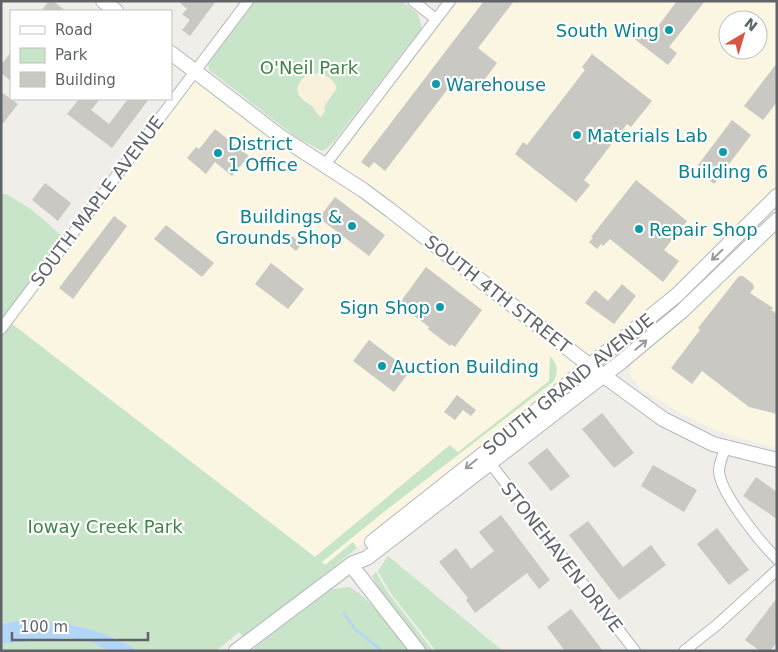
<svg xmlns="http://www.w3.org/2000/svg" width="778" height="652" viewBox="0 0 778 652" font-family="'DejaVu Sans',sans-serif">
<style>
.commercial{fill:#fbf6e2;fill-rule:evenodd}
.green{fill:#c8e4c9}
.sand{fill:#f8f2dc}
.water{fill:#b2d6f7}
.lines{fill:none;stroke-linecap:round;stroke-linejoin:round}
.stream{stroke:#b2d6f7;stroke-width:2.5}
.building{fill:#c9c8c3}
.street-casing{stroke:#b5b8bb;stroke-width:12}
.secondary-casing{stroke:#b4b7bb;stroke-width:16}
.street{stroke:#fff;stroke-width:10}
.secondary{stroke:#fff;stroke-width:14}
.oneway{stroke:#989a9c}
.culture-dot{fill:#0f9aa8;stroke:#fff;stroke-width:2}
.labels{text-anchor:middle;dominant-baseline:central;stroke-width:4.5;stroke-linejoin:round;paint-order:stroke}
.culture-label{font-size:18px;fill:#0d838f;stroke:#fff;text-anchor:start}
.park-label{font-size:18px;fill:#408546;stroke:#fff}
.street-label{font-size:18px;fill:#606367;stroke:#fff}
</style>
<rect width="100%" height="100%" fill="#f0eee8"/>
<g class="commercial">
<path d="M 450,1 L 777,1 L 777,207 L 602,376 L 411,505 L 330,569 L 13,324 L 195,71 L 325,165 ZM 728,20 L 758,20 L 758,50 L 728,50 Z"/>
<path d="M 777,226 L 777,448 L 736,437 L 710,428 L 680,413 L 640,388 L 632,378 L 630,371 L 631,365 L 639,355 Z"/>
</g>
<g class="green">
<path d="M 253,1 L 402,1 L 418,14 L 422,28 L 336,139 L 326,149 L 322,151 L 296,137 L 209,70 L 208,62 L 211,57 Z"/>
<path d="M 1,194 L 6,194 L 32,210 L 60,234 L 63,240 L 8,321 L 315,557 L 450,445 L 458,452 L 549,381 L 550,356 C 558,364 559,373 553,382 L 385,511 L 322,562 L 325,565 L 353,542 L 357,548 L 256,629 L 243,636 L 239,632 L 216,651 L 139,651 L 116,638 L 79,626 L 21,620 L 1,624 Z"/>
<path d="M 388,556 L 503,651 L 436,651 L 390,592 L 378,571 Z"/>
<path d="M 376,572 L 386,590 L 433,651 L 426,651 L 377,586 L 372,576 Z"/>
<path d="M 349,587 C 369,596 394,633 409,651 L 251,651 L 260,643 L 332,589 Z"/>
<path d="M 69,638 L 90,641 L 108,651 L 1,651 L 1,644 Z"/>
</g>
<path class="sand" d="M 311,73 C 323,74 332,76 337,88 L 324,107 L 325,111 L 321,117 C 317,114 316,112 314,108 C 310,104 305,102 301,98 C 292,88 302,77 311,73 Z"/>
<path class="water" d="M 21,620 C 66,622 99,627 139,651 L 108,651 L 90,641 L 69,638 L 1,644 L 1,624 Z"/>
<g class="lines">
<path class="stream" d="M 344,613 L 355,629 L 382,651"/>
</g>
<g class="building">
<path d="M 49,1 L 53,1 L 66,11 L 41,11 Z"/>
<path d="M 178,1 L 216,1 L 190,36 L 182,30 L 190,20 L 182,14 L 187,9 Z"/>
<path d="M 484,1 L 514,1 L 478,48 L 497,63 L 476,91 L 457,77 L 385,171 L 374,162 L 369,168 L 361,162 Z"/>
<path d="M 677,1 L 705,1 L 669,47 L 677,53 L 668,65 L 632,37 L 641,25 L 652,34 Z"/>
<path d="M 11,52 L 11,81 L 1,73 L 1,65 Z"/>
<path d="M 592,54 L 652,101 L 631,127 L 627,124 L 584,180 L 590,185 L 576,202 L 515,154 L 523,142 L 527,145 L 585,70 L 582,67 Z"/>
<path d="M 777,63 L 777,102 L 763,120 L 744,106 Z"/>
<path d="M 1,92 L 18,104 L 1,126 Z"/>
<path d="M 79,99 L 100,99 L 91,110 L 109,124 L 128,99 L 149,99 L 112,148 L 67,114 Z"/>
<path d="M 732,120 L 751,135 L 714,184 L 695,169 Z"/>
<path d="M 215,129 L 249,156 L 232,176 L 215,162 L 206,174 L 187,158 L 196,147 L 199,149 Z"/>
<path d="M 636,180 L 687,221 L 664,250 L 679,261 L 663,282 L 610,239 L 603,246 L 601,244 L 597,249 L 589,242 L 593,238 L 591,237 Z"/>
<path d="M 45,183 L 71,203 L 58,221 L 32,200 Z"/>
<path d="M 335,197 L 385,235 L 369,256 L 319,218 Z"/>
<path d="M 114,216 L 127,226 L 73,299 L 59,288 Z"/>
<path d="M 166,225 L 214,263 L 202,277 L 154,239 Z"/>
<path d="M 291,235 L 302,244 L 296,251 L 285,242 Z"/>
<path d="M 271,263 L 304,289 L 288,309 L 255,284 Z"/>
<path d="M 426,267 L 482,310 L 455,347 L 451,344 L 450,346 L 428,329 L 429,327 L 399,304 Z"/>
<path d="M 739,276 L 743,276 L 753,284 L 754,288 L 750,293 L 773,308 L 771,310 L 777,314 L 777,414 L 749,407 L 702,371 L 692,384 L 671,368 L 700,330 L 698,328 Z"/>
<path d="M 622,284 L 636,296 L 614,324 L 585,303 L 595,290 L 608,301 Z"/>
<path d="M 369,340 L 410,371 L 394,392 L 353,361 Z"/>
<path d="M 457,395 L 476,410 L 471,416 L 463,410 L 455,420 L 444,412 Z"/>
<path d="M 602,413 L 634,453 L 614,468 L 582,429 Z"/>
<path d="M 547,448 L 570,476 L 551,491 L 528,463 Z"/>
<path d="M 653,465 L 697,490 L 684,512 L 641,486 Z"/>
<path d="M 756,477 L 777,492 L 777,519 L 743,496 Z"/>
<path d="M 501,515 L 550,580 L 539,589 L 527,573 L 475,613 L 466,600 L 468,598 L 439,562 L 456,548 L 471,569 L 494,551 L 479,532 Z"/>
<path d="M 588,521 L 623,567 L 651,545 L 666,565 L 619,600 L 569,535 Z"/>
<path d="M 717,528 L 749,570 L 729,585 L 697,544 Z"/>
<path d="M 777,598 L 777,642 L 770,651 L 760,651 L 745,640 Z"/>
<path d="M 571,609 L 603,651 L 565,651 L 547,627 Z"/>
</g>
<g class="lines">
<g class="street-casing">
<g id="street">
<path d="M 413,1 L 436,19"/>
<path d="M 325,165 L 450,1"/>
<path d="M 1,329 L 248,1"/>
<path d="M 725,448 C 723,456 719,463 719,471 C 720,493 761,543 777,559"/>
<path d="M 490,463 L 635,651"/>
<path d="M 684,651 L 718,624 L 777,570"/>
</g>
</g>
<g class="secondary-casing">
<g id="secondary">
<path d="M 103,1 L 116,11"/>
<path d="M 171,53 L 281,137 L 363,190 L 390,210 L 589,365 L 663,419 L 713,444 L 777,460"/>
<path d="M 372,542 L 516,428 L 573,379 L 677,295 L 777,196"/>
<path d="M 351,565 L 418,651"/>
<path d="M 236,651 L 353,563 L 367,558 L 621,362 L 682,311 L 777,220"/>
</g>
</g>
<use href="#street" class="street"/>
<use href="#secondary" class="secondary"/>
</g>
<defs><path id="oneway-shaft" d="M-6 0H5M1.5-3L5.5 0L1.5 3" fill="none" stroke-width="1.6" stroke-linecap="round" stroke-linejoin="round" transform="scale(1.25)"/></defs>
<g class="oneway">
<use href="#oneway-shaft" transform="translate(717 255) rotate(136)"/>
<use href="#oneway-shaft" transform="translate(641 345) rotate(-40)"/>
<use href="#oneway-shaft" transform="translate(471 464) rotate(141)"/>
</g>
<g class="culture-dot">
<circle cx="669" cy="30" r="5"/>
<circle cx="436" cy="84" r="5"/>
<circle cx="577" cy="135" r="5"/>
<circle cx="723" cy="152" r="5"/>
<circle cx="218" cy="153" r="5"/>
<circle cx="352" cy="226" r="5"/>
<circle cx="639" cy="229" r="5"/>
<circle cx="440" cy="307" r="5"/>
<circle cx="382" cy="366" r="5"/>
</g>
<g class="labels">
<g class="culture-label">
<text x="659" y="30" text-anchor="end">South Wing</text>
<text x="446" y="84">Warehouse</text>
<text x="587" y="135">Materials Lab</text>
<text x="228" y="143">District<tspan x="228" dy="21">1 Office</tspan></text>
<text x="723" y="171" text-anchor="middle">Building 6</text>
<text x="342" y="216" text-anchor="end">Buildings &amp;<tspan x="342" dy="21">Grounds Shop</tspan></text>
<text x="649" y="229">Repair Shop</text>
<text x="430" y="307" text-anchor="end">Sign Shop</text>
<text x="392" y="366">Auction Building</text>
</g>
<g class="park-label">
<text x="309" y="67">O'Neil Park</text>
<text x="105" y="526">Ioway Creek Park</text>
</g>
<g class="street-label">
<text transform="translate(97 201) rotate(-53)">SOUTH MAPLE AVENUE</text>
<text transform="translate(498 294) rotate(38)">SOUTH 4TH STREET</text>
<text transform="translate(568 384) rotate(-39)">SOUTH GRAND AVENUE</text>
<text transform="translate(562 557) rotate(52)">STONEHAVEN DRIVE</text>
</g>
</g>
<rect width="778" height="652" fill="none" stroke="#606367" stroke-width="5"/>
<rect x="10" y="10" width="162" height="90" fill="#ffffff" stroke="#bfc1c2"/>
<rect x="20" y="26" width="25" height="8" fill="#ffffff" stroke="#bfc1c2"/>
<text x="55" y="35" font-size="15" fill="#606367">Road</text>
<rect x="20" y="48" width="25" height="15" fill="#c8e4c9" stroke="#bfc1c2"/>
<text x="55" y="60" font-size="15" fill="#606367">Park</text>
<rect x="20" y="72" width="25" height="15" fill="#c9c8c3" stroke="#bfc1c2"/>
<text x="55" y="85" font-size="15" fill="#606367">Building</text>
<g transform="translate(743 35) rotate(38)"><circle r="24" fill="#ffffff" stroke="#bfc1c2"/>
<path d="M0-4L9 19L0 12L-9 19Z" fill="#d85646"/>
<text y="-8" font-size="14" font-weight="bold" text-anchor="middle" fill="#606367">N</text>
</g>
<path d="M12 632v8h136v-8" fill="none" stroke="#606367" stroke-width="2.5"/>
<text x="20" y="632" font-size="15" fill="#606367" stroke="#ffffff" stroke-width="4" paint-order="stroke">100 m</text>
</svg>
